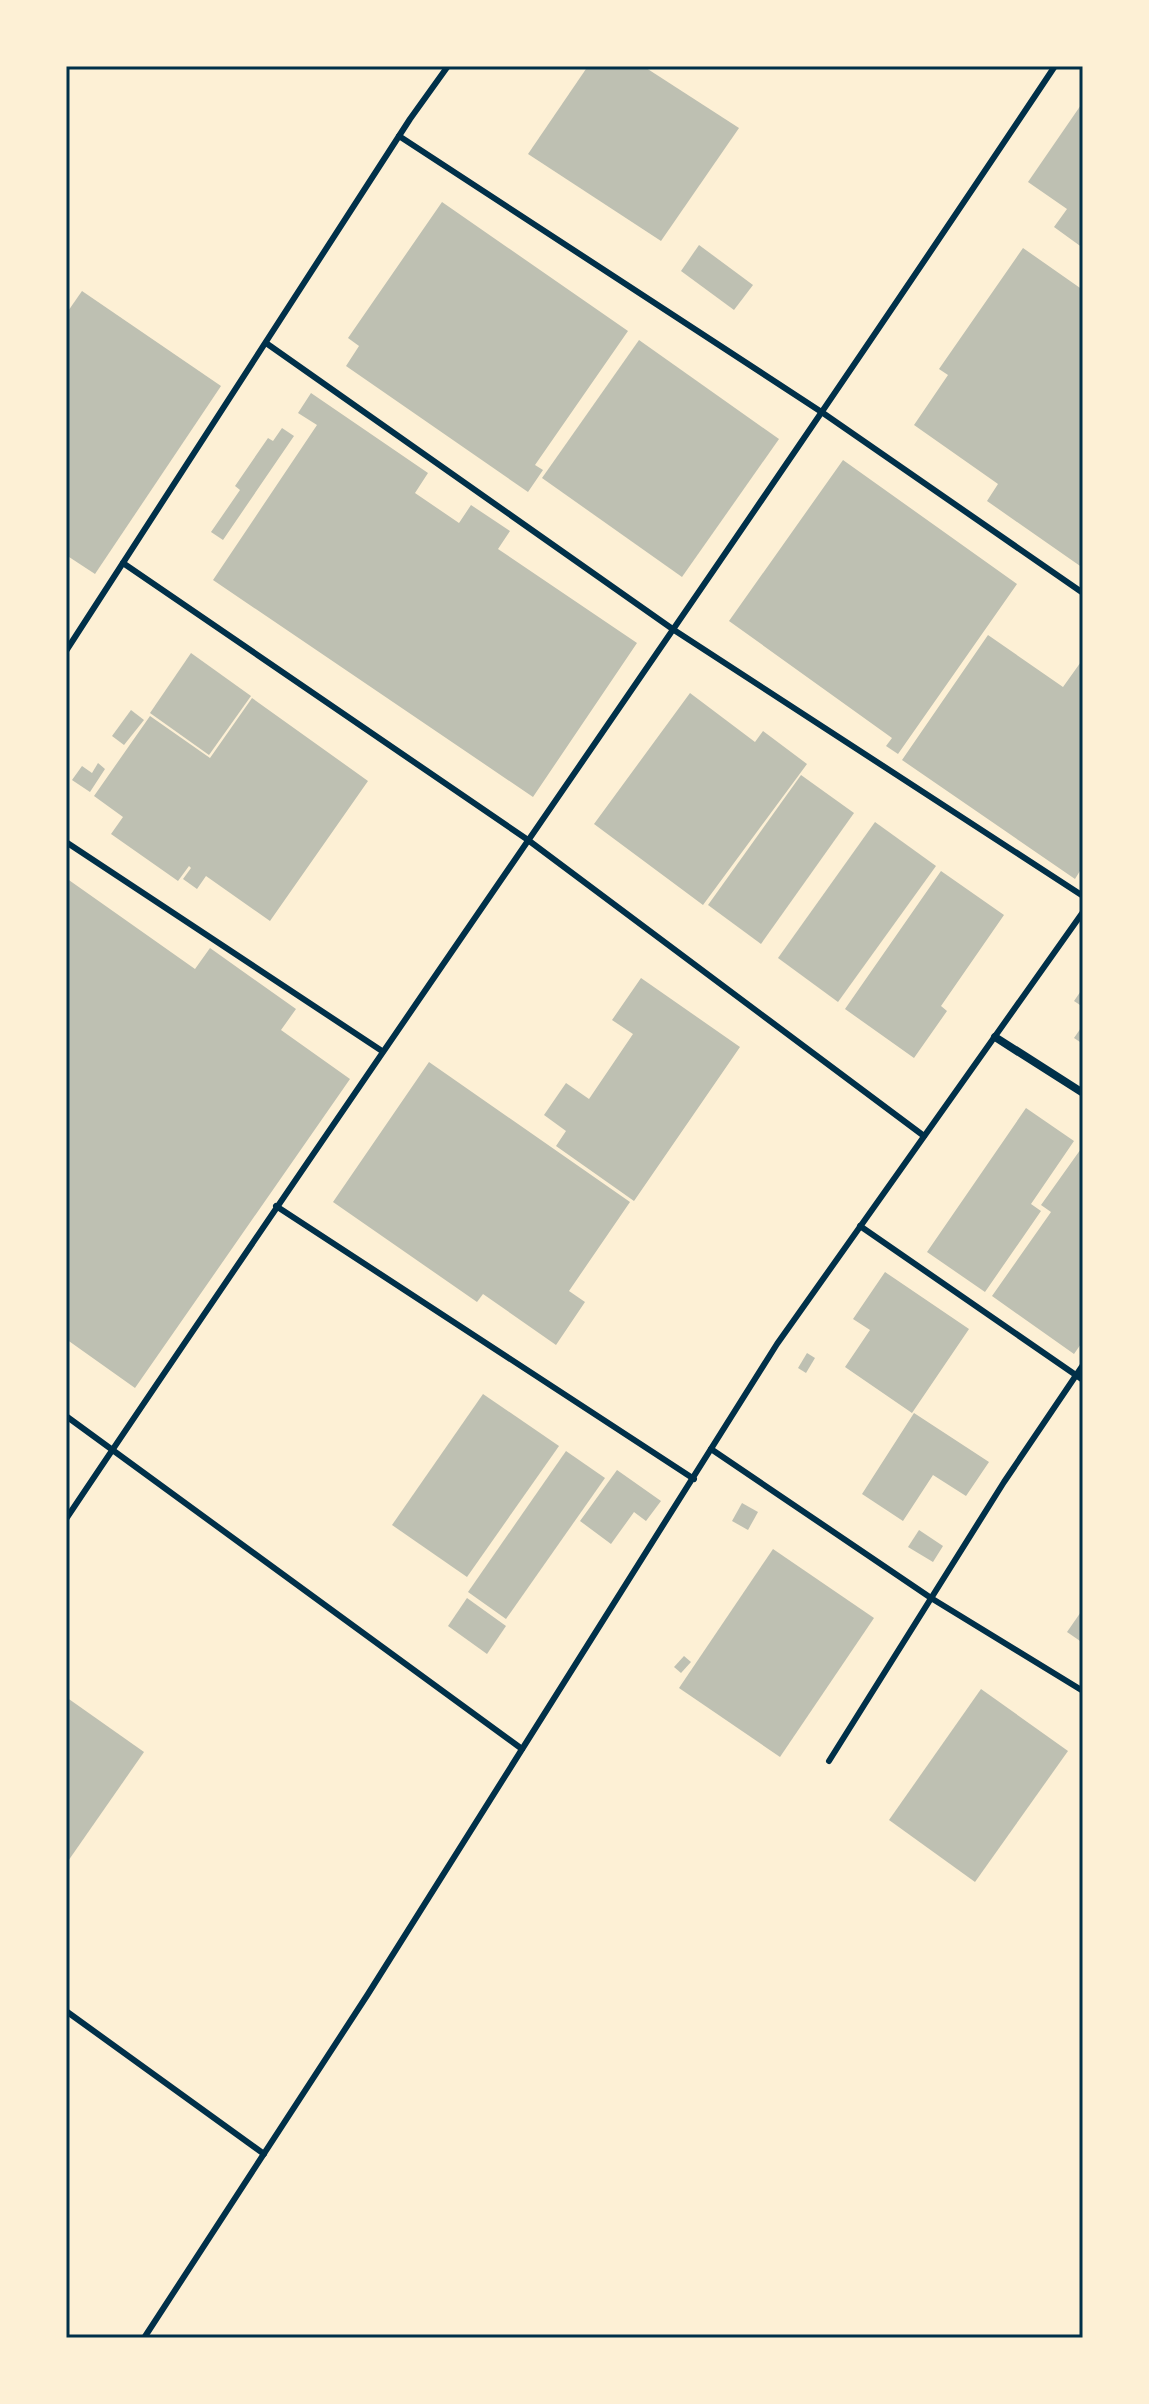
<svg xmlns="http://www.w3.org/2000/svg" width="1149" height="2404" viewBox="0 0 1149 2404" font-family="'Exo 2',sans-serif">
<style>
.building{fill:#bec0b2}
.lines{fill:none;stroke-linecap:round;stroke-linejoin:round}
.service{stroke:#003049;stroke-width:6}
.minor{stroke:#003049;stroke-width:8}
.neatline{fill:none;stroke:#003049;stroke-width:3}
</style>
<rect width="100%" height="100%" fill="#fdf0d5"/>
<g class="building">
<path d="M 588,66 L 643,66 L 739,128 L 661,241 L 528,154 Z"/>
<path d="M 1083,102 L 1083,248 L 1054,227 L 1067,209 L 1028,182 Z"/>
<path d="M 442,202 L 628,331 L 535,465 L 543,470 L 528,492 L 346,366 L 359,346 L 348,338 Z"/>
<path d="M 699,245 L 753,285 L 734,310 L 681,271 Z"/>
<path d="M 1023,248 L 1083,290 L 1083,568 L 987,501 L 998,484 L 914,425 L 948,375 L 939,369 Z"/>
<path d="M 82,291 L 221,386 L 95,574 L 66,555 L 66,314 Z"/>
<path d="M 639,340 L 779,439 L 682,577 L 542,478 Z"/>
<path d="M 311,393 L 428,473 L 415,493 L 459,523 L 471,505 L 510,531 L 498,549 L 637,643 L 533,797 L 213,580 L 317,425 L 298,413 Z"/>
<path d="M 282,428 L 294,436 L 223,540 L 211,532 L 240,490 L 235,486 L 268,438 L 273,441 Z"/>
<path d="M 843,460 L 1017,584 L 898,754 L 886,746 L 892,738 L 729,621 Z"/>
<path d="M 988,635 L 1063,687 L 1083,659 L 1083,866 L 1075,879 L 902,760 Z"/>
<path d="M 191,653 L 251,696 L 209,755 L 150,713 Z"/>
<path d="M 690,693 L 755,742 L 763,731 L 807,764 L 703,905 L 594,824 Z"/>
<path d="M 252,698 L 368,781 L 270,921 L 206,876 L 197,889 L 183,879 L 191,868 L 189,866 L 178,881 L 111,834 L 123,817 L 94,796 L 150,716 L 210,758 Z"/>
<path d="M 131,710 L 144,720 L 124,745 L 112,736 Z"/>
<path d="M 98,763 L 105,769 L 90,792 L 72,780 L 82,766 L 92,773 Z"/>
<path d="M 801,775 L 854,813 L 761,944 L 708,905 Z"/>
<path d="M 875,822 L 936,866 L 838,1002 L 778,958 Z"/>
<path d="M 941,871 L 1004,915 L 941,1006 L 947,1011 L 914,1058 L 845,1009 Z"/>
<path d="M 66,878 L 195,969 L 210,948 L 296,1009 L 281,1030 L 350,1079 L 135,1388 L 66,1339 Z"/>
<path d="M 641,978 L 740,1047 L 634,1201 L 556,1146 L 566,1131 L 544,1115 L 566,1083 L 589,1099 L 633,1034 L 612,1020 Z"/>
<path d="M 1083,988 L 1083,1007 L 1074,1001 Z"/>
<path d="M 1083,1025 L 1083,1044 L 1074,1038 Z"/>
<path d="M 429,1062 L 630,1202 L 569,1291 L 585,1302 L 556,1345 L 483,1294 L 477,1302 L 333,1202 Z"/>
<path d="M 1026,1108 L 1074,1141 L 1031,1204 L 1041,1211 L 985,1292 L 927,1252 Z"/>
<path d="M 1083,1146 L 1083,1341 L 1074,1354 L 992,1296 L 1051,1212 L 1041,1205 Z"/>
<path d="M 885,1272 L 969,1329 L 912,1413 L 845,1367 L 870,1330 L 853,1319 Z"/>
<path d="M 807,1353 L 815,1358 L 806,1373 L 798,1368 Z"/>
<path d="M 483,1394 L 559,1446 L 467,1577 L 392,1525 Z"/>
<path d="M 914,1413 L 989,1462 L 966,1496 L 933,1475 L 903,1521 L 862,1494 Z"/>
<path d="M 566,1451 L 605,1478 L 506,1619 L 468,1592 Z"/>
<path d="M 617,1470 L 661,1501 L 646,1521 L 634,1512 L 611,1544 L 580,1521 Z"/>
<path d="M 742,1503 L 758,1512 L 748,1530 L 732,1521 Z"/>
<path d="M 919,1530 L 943,1546 L 933,1562 L 908,1547 Z"/>
<path d="M 773,1549 L 874,1618 L 780,1757 L 679,1688 Z"/>
<path d="M 467,1598 L 506,1626 L 487,1654 L 448,1626 Z"/>
<path d="M 1083,1609 L 1083,1643 L 1067,1632 Z"/>
<path d="M 684,1656 L 691,1662 L 681,1673 L 674,1667 Z"/>
<path d="M 981,1689 L 1068,1751 L 975,1882 L 889,1820 Z"/>
<path d="M 66,1697 L 144,1752 L 66,1864 Z"/>
</g>
<g class="lines">
<g class="service">
<path d="M 399,136 L 823,413 L 1083,593"/>
<path d="M 266,343 L 674,630 L 1083,896"/>
<path d="M 123,563 L 528,840 L 924,1136"/>
<path d="M 66,651 L 410,119 L 448,66"/>
<path d="M 66,842 L 382,1051"/>
<path d="M 276,1206 L 694,1479"/>
<path d="M 860,1226 L 1083,1380"/>
<path d="M 66,1416 L 522,1749"/>
<path d="M 711,1449 L 931,1598 L 1083,1691"/>
<path d="M 66,1519 C 392,1032 730,554 1055,66"/>
<path d="M 829,1761 L 1004,1482 L 1083,1365"/>
<path d="M 66,2011 L 264,2154"/>
<path d="M 144,2338 L 368,1994 L 777,1344 L 1083,912"/>
</g>
<path class="minor" d="M 995,1037 L 1083,1093"/>
</g>
<rect width="1149" height="2404" fill="none" stroke="#fdf0d5" stroke-width="136"/>
<rect x="68" y="68" width="1013" height="2268" class="neatline"/>
</svg>
